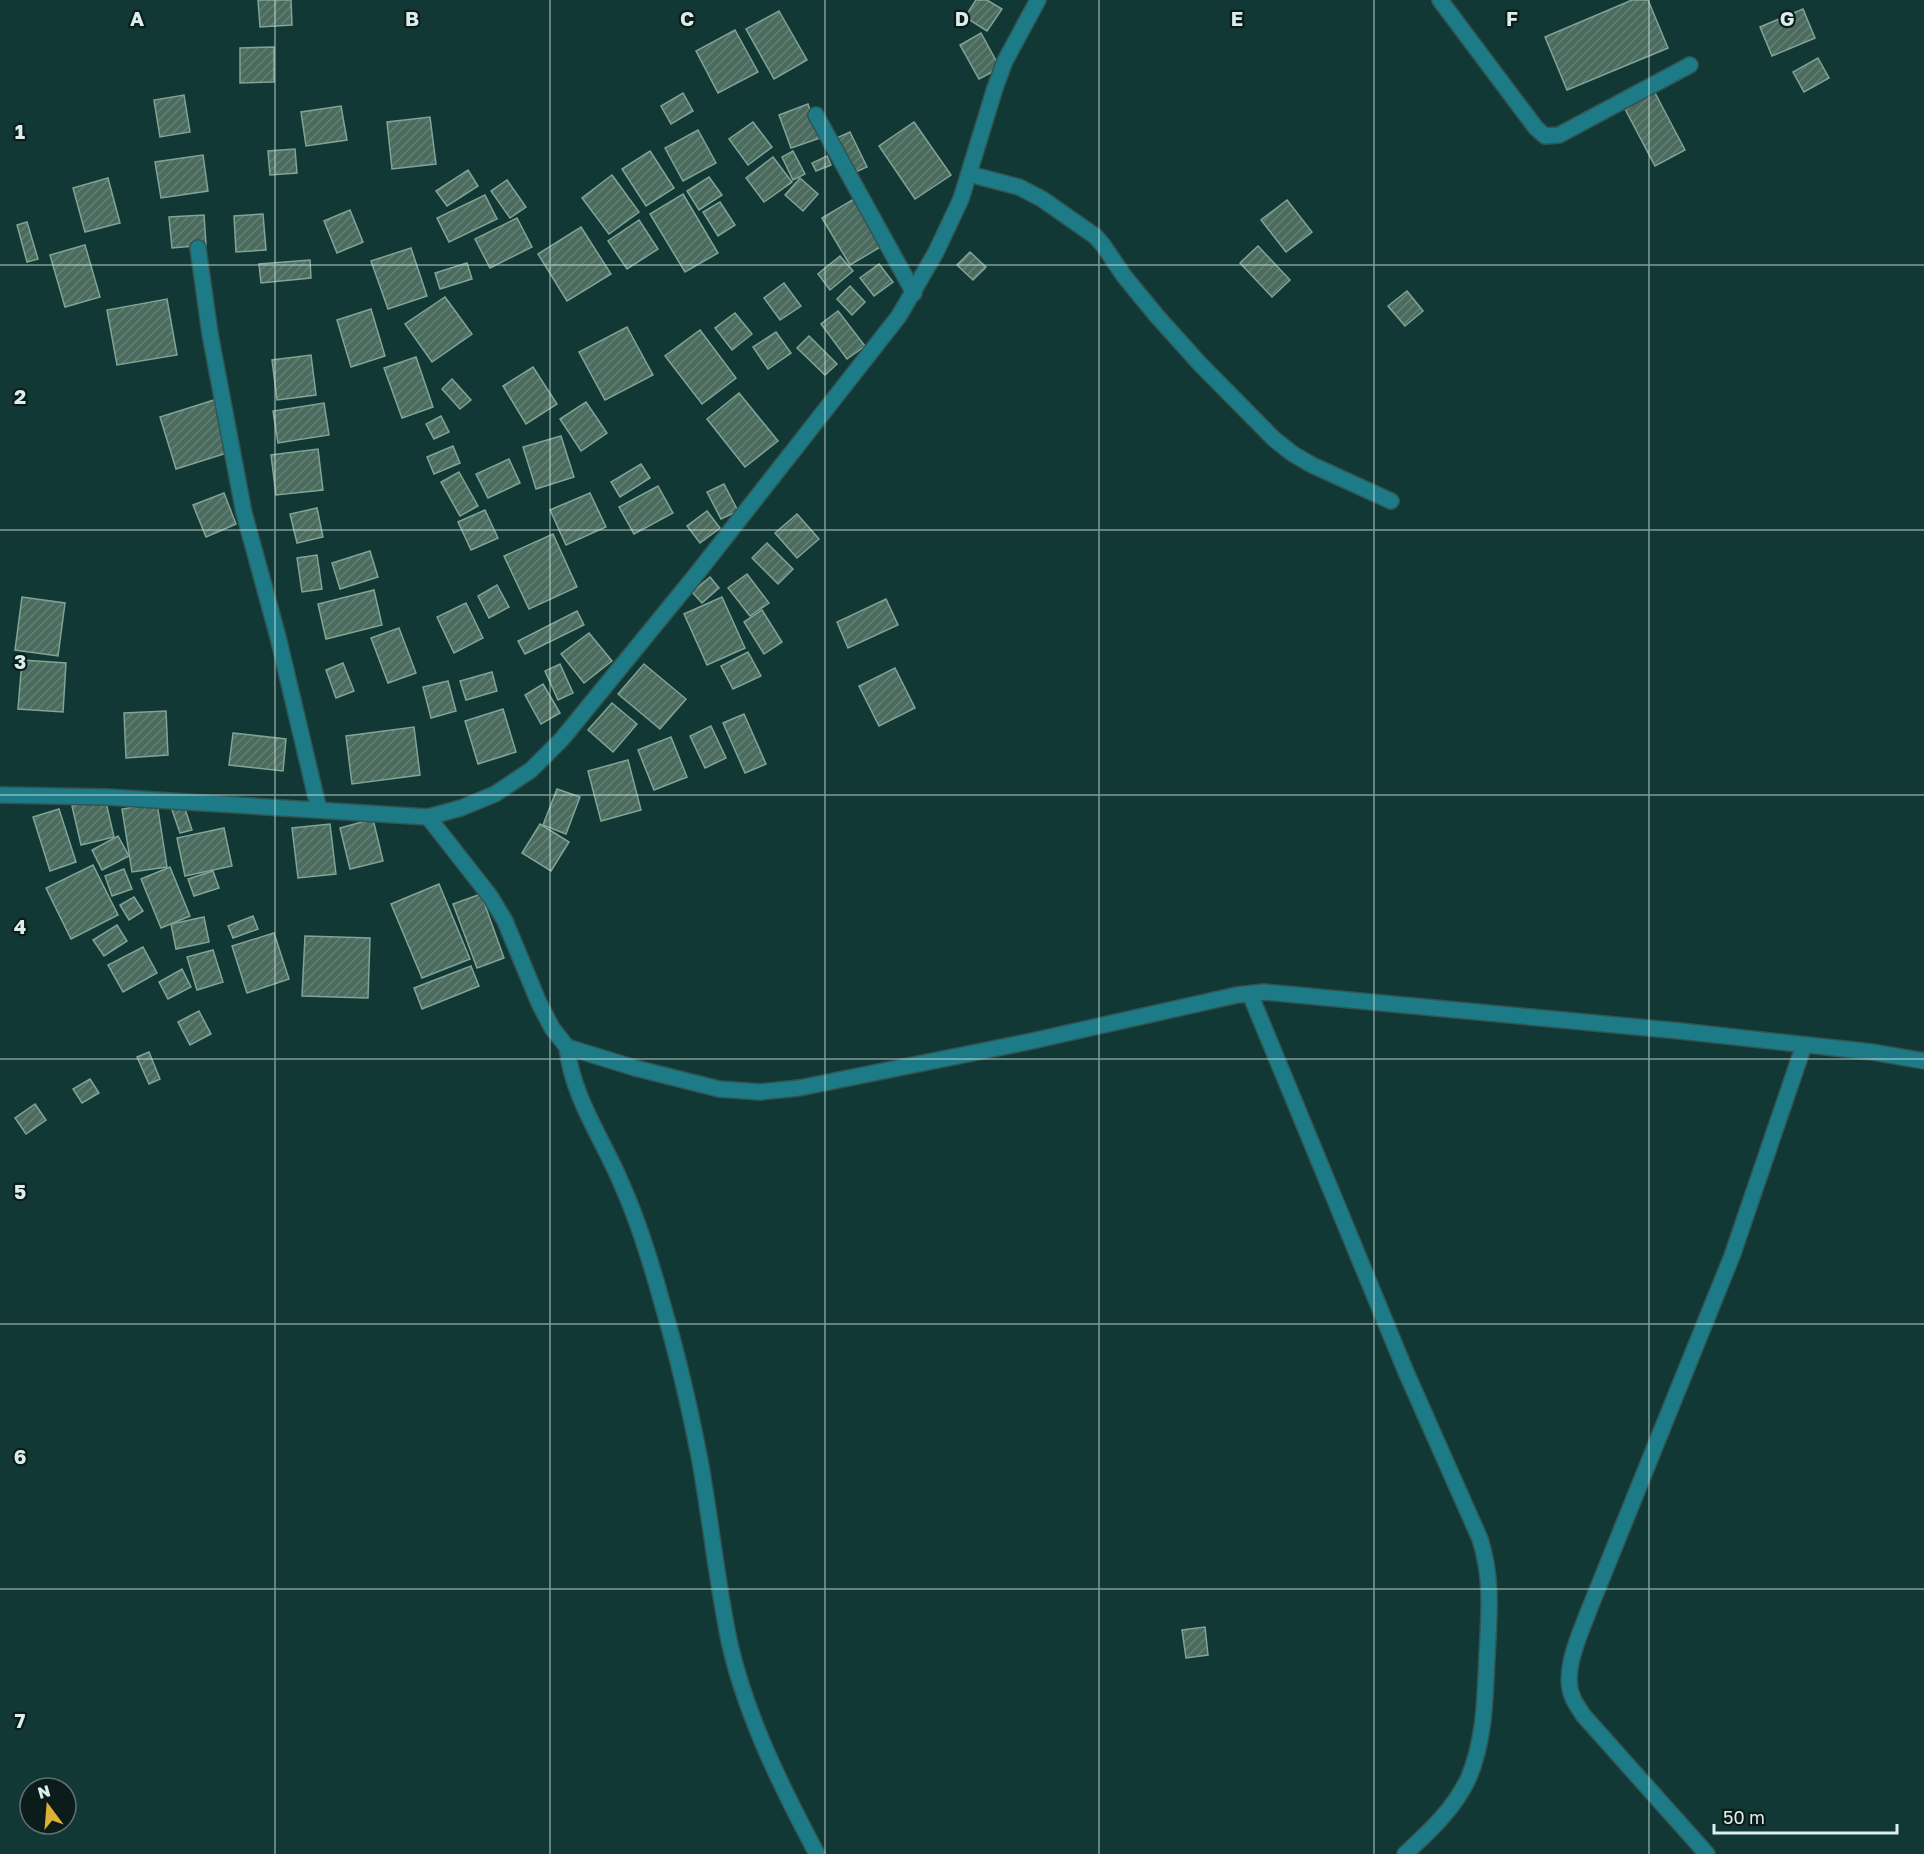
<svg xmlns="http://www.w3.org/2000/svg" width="1924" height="1854" viewBox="0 0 1924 1854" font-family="'Golos Text',sans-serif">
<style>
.building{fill:url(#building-hatch);stroke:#81a496;stroke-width:1.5}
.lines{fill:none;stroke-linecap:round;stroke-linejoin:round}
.minor-casing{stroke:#315552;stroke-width:18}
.minor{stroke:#1d7b87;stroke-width:15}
.grid{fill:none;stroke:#daeeeb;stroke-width:1.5;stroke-opacity:0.55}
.grid-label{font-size:20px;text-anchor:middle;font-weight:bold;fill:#daeeeb;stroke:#0c1c1a;stroke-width:4.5;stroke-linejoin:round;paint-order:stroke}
</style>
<defs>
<pattern id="building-hatch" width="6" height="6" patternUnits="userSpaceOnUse" patternTransform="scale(1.5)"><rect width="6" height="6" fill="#4a6b5e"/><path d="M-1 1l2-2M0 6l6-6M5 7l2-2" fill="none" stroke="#648075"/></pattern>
</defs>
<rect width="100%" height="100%" fill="#113835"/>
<g class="building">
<path d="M 258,0 L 291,0 L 292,25 L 260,27 Z"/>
<path d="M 976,0 L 987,0 L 1002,9 L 987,31 L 965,17 Z"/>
<path d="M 1632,0 L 1648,0 L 1668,48 L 1567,90 L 1545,37 Z"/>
<path d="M 1803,9 L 1815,38 L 1772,56 L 1760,27 Z"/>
<path d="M 779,11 L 807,60 L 774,79 L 746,29 Z"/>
<path d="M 735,30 L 758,72 L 718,93 L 696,51 Z"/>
<path d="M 981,33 L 1000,68 L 979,79 L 960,45 Z"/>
<path d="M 274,47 L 274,82 L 240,83 L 240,48 Z"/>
<path d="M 1818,58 L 1829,78 L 1804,92 L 1793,72 Z"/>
<path d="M 1654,91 L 1685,150 L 1655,166 L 1624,107 Z"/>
<path d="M 683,93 L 693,111 L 671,124 L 661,106 Z"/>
<path d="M 184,95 L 190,132 L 160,137 L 154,100 Z"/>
<path d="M 808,104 L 820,138 L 791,148 L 779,115 Z"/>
<path d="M 341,106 L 347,140 L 306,146 L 301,112 Z"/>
<path d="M 430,117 L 436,164 L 392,169 L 387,122 Z"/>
<path d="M 753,122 L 772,147 L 748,165 L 729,139 Z"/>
<path d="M 914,122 L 951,175 L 915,199 L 879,146 Z"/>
<path d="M 698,130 L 716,163 L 683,181 L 665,148 Z"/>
<path d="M 850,132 L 867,167 L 849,175 L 832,140 Z"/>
<path d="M 295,149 L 297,173 L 270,175 L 268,151 Z"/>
<path d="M 650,151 L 674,188 L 646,206 L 622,169 Z"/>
<path d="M 793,151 L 805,174 L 793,180 L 782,157 Z"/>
<path d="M 203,155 L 208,191 L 161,198 L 155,162 Z"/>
<path d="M 827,156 L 831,165 L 816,171 L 812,163 Z"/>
<path d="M 773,157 L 792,182 L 764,202 L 746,178 Z"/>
<path d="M 468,170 L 478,186 L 447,206 L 436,191 Z"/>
<path d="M 612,175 L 639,212 L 609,234 L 582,198 Z"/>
<path d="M 709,177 L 722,195 L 699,210 L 687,191 Z"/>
<path d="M 108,178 L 120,223 L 85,232 L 73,188 Z"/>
<path d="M 800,178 L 818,194 L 803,211 L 785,195 Z"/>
<path d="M 507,180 L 526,207 L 510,218 L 491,191 Z"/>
<path d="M 683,194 L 718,253 L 685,272 L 650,214 Z"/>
<path d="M 485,195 L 497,219 L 449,242 L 437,218 Z"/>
<path d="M 854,199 L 882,246 L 850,265 L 822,218 Z"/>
<path d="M 1287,200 L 1312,232 L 1286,252 L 1261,220 Z"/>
<path d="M 720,202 L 735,225 L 718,236 L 703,212 Z"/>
<path d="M 350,210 L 363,242 L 337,253 L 324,221 Z"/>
<path d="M 263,214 L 266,250 L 236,252 L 234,216 Z"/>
<path d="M 204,215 L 206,245 L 172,248 L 169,217 Z"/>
<path d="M 517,218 L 532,247 L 490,268 L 475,239 Z"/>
<path d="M 639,220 L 658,249 L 627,269 L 608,241 Z"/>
<path d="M 27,222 L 38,259 L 27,262 L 17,225 Z"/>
<path d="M 581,227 L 611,274 L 567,301 L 538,254 Z"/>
<path d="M 85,245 L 100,297 L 65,307 L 50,255 Z"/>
<path d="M 1258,246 L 1290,280 L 1272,297 L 1240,263 Z"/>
<path d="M 411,248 L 427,296 L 388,309 L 371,261 Z"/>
<path d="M 970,252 L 986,267 L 973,280 L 957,265 Z"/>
<path d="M 840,256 L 853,271 L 830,290 L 818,274 Z"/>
<path d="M 310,260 L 311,278 L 261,283 L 259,264 Z"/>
<path d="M 467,263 L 472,279 L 440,289 L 435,273 Z"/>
<path d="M 879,264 L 893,282 L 874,296 L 860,278 Z"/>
<path d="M 784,283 L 801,306 L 780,320 L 764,298 Z"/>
<path d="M 850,286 L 865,302 L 852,315 L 837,299 Z"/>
<path d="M 1407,291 L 1423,311 L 1405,326 L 1388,306 Z"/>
<path d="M 445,297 L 472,334 L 432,362 L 405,324 Z"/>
<path d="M 167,299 L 177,355 L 117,365 L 107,310 Z"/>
<path d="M 371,309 L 385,356 L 351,367 L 337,320 Z"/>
<path d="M 838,311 L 865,346 L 847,359 L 821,324 Z"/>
<path d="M 735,313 L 752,334 L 732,350 L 715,328 Z"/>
<path d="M 627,327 L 653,375 L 605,400 L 579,352 Z"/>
<path d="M 700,330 L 736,378 L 702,404 L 665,356 Z"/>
<path d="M 776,332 L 791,353 L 768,369 L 753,347 Z"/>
<path d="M 809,336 L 837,364 L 825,375 L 797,348 Z"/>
<path d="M 311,355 L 316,395 L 277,400 L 272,360 Z"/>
<path d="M 416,357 L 433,407 L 402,418 L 384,368 Z"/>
<path d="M 533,367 L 557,404 L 526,424 L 503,386 Z"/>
<path d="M 452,379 L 471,400 L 460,409 L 442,389 Z"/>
<path d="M 739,393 L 778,441 L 745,467 L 707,419 Z"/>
<path d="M 214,400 L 230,452 L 176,469 L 160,417 Z"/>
<path d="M 586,402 L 607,433 L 581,451 L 560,419 Z"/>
<path d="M 324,403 L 329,435 L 278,443 L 273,411 Z"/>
<path d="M 441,416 L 449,432 L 434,439 L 426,424 Z"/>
<path d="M 561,436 L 574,477 L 536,489 L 523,447 Z"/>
<path d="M 453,446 L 460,463 L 434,474 L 427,457 Z"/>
<path d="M 318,449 L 323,490 L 276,495 L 271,455 Z"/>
<path d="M 509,459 L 520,483 L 488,498 L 476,474 Z"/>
<path d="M 641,464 L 650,478 L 620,497 L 611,482 Z"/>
<path d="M 459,472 L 478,506 L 460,516 L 441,482 Z"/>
<path d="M 724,484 L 738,511 L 721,519 L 707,492 Z"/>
<path d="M 658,486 L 673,513 L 634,534 L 619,507 Z"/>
<path d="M 224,493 L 236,524 L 206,537 L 193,505 Z"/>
<path d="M 590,493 L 606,527 L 566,545 L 550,510 Z"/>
<path d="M 317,508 L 323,537 L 297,543 L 290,514 Z"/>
<path d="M 485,510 L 498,538 L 471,550 L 458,522 Z"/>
<path d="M 707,511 L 720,528 L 700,543 L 687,526 Z"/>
<path d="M 797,514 L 819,539 L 797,558 L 775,533 Z"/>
<path d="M 553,534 L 577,587 L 529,609 L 504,556 Z"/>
<path d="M 767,543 L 793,569 L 778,584 L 752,558 Z"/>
<path d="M 370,551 L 378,577 L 340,589 L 332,563 Z"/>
<path d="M 317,555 L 322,589 L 302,592 L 297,558 Z"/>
<path d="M 747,574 L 769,603 L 750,616 L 728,588 Z"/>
<path d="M 710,577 L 719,588 L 702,603 L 692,592 Z"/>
<path d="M 497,585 L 509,607 L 489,618 L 478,596 Z"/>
<path d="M 374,590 L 382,625 L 326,639 L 318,604 Z"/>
<path d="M 22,597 L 65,603 L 58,656 L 15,650 Z"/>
<path d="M 722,597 L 745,648 L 707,665 L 684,614 Z"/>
<path d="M 886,599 L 898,625 L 848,648 L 837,622 Z"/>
<path d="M 466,603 L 483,638 L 454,653 L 437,617 Z"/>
<path d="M 762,610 L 782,642 L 764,654 L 744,622 Z"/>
<path d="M 577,611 L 584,625 L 525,654 L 518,641 Z"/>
<path d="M 399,628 L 416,673 L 388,683 L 371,638 Z"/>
<path d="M 589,633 L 612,661 L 584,683 L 561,654 Z"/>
<path d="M 748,652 L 761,676 L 733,689 L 721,666 Z"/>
<path d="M 22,660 L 66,663 L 63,712 L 18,709 Z"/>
<path d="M 343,663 L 354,691 L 336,698 L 326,670 Z"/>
<path d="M 560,664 L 573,693 L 558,700 L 545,671 Z"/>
<path d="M 644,664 L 686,699 L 660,729 L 618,694 Z"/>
<path d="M 895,668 L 915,708 L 879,726 L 859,686 Z"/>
<path d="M 492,672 L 497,691 L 466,700 L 460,681 Z"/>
<path d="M 448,681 L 456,711 L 431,718 L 423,687 Z"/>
<path d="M 543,684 L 560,713 L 541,724 L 525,695 Z"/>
<path d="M 612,703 L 637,724 L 613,752 L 588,730 Z"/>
<path d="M 503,709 L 516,752 L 478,764 L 465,721 Z"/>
<path d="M 166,711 L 168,755 L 126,758 L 124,713 Z"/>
<path d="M 744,714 L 766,764 L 745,773 L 723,723 Z"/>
<path d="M 711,726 L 726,758 L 705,768 L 690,736 Z"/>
<path d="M 414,727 L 420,775 L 352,784 L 346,736 Z"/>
<path d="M 233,733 L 286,739 L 283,771 L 229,765 Z"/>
<path d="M 671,737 L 687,777 L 654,790 L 638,750 Z"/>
<path d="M 628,760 L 641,810 L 601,821 L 588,771 Z"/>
<path d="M 557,789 L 580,797 L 566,834 L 543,825 Z"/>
<path d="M 105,798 L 114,837 L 81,845 L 72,806 Z"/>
<path d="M 157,803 L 167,867 L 132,872 L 122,809 Z"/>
<path d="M 183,803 L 192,830 L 180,833 L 171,807 Z"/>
<path d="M 59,809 L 76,862 L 50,871 L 33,817 Z"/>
<path d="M 373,819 L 383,861 L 350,869 L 340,828 Z"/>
<path d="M 330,824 L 336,874 L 298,878 L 292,828 Z"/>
<path d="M 540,824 L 569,842 L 551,871 L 522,853 Z"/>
<path d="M 224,828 L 232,866 L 185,876 L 177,838 Z"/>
<path d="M 118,836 L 129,856 L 102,870 L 92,850 Z"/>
<path d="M 93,865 L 118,915 L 71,939 L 46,888 Z"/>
<path d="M 170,867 L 190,916 L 161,928 L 141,879 Z"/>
<path d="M 124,869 L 132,889 L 112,896 L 105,876 Z"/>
<path d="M 213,871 L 219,888 L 194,896 L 188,879 Z"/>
<path d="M 439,884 L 470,959 L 422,978 L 391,904 Z"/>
<path d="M 481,894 L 504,958 L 477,968 L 453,904 Z"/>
<path d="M 134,897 L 143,911 L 129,920 L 120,905 Z"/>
<path d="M 253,916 L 258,929 L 233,938 L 228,926 Z"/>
<path d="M 204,917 L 209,942 L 176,949 L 171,924 Z"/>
<path d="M 117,925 L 127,941 L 104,956 L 93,940 Z"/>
<path d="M 274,933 L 289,979 L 247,993 L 232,946 Z"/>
<path d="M 305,936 L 370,938 L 368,998 L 302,996 Z"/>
<path d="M 143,947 L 157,973 L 123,992 L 108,965 Z"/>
<path d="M 213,950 L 223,982 L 197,990 L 187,957 Z"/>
<path d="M 471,966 L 479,986 L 422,1009 L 414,988 Z"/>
<path d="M 182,969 L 191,987 L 168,999 L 159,982 Z"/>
<path d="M 199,1011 L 211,1034 L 190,1045 L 178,1022 Z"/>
<path d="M 149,1052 L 160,1079 L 149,1084 L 137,1057 Z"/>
<path d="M 90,1079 L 99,1093 L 82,1103 L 73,1089 Z"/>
<path d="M 35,1104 L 46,1120 L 26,1134 L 15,1118 Z"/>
<path d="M 1205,1627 L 1208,1655 L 1186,1658 L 1182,1630 Z"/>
</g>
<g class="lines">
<g class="minor-casing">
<g id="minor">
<path d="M 1440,0 L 1536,128 L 1545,136 L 1559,135 L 1690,65"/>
<path d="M 816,115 L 914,293"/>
<path d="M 969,174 L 1019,187 L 1042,199 L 1095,236 L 1103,245 L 1124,276 L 1156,315 L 1200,364 L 1274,439 L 1293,454 L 1312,465 L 1391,501"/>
<path d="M 198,248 L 210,334 L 244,513 L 278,637 L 319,810"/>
<path d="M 0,795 L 107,797 L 428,817 L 461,808 L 495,794 L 531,770 L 562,739 L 695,576 L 899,316 L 936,252 L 961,199 L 995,88 L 1005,61 L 1038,0"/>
<path d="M 428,817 L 490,896 L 505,921 L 539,1003 L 552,1028 L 567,1047 L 635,1068 L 719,1089 L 760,1092 L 799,1088 L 1032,1041 L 1237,995 L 1264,992 L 1680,1031 L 1872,1052 L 1924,1061"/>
<path d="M 1250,994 L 1406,1372 L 1480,1539 C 1493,1580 1489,1615 1487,1656 C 1485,1698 1485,1738 1469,1777 C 1455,1808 1430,1831 1405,1854"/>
<path d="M 567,1047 C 572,1097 603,1139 622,1185 C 639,1223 652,1266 663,1306 C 678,1357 690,1409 700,1461 C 711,1522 717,1584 730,1645 C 747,1718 782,1788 817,1854"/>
<path d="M 1707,1854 L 1583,1715 C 1580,1709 1575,1704 1573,1698 C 1561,1673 1580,1634 1589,1610 L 1732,1256 L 1804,1045"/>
</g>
</g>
<use href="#minor" class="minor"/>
</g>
<path class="grid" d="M 275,0 L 275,1854M 550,0 L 550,1854M 825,0 L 825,1854M 1099,0 L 1099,1854M 1374,0 L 1374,1854M 1649,0 L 1649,1854M 0,265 L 1924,265M 0,530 L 1924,530M 0,795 L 1924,795M 0,1059 L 1924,1059M 0,1324 L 1924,1324M 0,1589 L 1924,1589"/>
<g class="grid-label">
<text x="137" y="26">A</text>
<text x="412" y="26">B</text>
<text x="687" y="26">C</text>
<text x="962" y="26">D</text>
<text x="1237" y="26">E</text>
<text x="1512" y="26">F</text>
<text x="1787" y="26">G</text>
<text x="20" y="139">1</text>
<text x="20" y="404">2</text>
<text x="20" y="669">3</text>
<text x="20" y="934">4</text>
<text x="20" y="1199">5</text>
<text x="20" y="1464">6</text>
<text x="20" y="1728">7</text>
</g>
<g transform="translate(48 1806) rotate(344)"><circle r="28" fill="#0c1c1a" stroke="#5e706e" stroke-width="1.5"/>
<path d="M0-4.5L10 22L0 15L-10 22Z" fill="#dcb233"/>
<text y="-9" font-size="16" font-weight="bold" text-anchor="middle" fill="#daeeeb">N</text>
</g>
<path d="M1714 1824v9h183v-9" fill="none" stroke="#daeeeb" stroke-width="3"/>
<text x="1723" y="1824" font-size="18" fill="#daeeeb" stroke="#0c1c1a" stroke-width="4.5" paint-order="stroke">50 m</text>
</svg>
